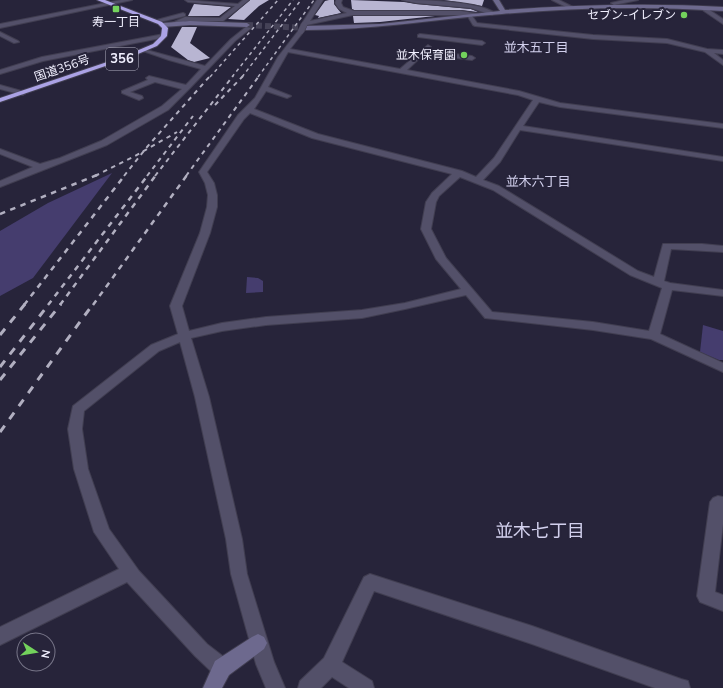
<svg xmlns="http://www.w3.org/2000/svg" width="723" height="688" viewBox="0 0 723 688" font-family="'Nunito Sans','Noto Sans JP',sans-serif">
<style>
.green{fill:#453d6e}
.building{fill:#b8b5d2}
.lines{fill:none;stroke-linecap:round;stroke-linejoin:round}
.secondary-tunnel{stroke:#454257;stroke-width:6;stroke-dasharray:6 3;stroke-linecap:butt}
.street-casing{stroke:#413e51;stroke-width:2}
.secondary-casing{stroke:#413e51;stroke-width:2}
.highway-casing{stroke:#413e51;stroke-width:2}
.street{fill:#535069;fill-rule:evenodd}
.secondary{fill:#6d698e;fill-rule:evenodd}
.highway{fill:#aba2e5;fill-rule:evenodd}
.rail-far3{stroke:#b1afc0;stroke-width:1.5;stroke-dasharray:3.5 3.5;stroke-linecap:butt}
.rail-far2{stroke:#b1afc0;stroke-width:2;stroke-dasharray:4.5 4.5;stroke-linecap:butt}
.rail-far1{stroke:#b1afc0;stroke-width:2.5;stroke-dasharray:5.5 5.5;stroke-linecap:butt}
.rail{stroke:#b1afc0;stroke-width:3;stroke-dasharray:8 8;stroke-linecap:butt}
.street-bridge-casing{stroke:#413e51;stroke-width:7;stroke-linecap:butt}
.street-bridge{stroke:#535069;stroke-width:6}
.poi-dot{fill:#73d25c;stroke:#27243a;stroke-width:1.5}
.labels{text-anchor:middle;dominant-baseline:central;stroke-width:4;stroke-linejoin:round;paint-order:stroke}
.far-poi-label{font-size:12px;fill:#f0effe;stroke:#27243a;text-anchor:end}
.far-street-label{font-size:12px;fill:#f0effe;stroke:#27243a}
.far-neighbourhood-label{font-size:13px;fill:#d2d0ed;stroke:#27243a}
.shield{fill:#27243a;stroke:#b4b2c3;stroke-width:1}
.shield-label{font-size:13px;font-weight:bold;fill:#f0effe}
.near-neighbourhood-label{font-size:18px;fill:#d2d0ed;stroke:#27243a}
</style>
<rect width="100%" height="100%" fill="#27243a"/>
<g class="green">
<path d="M 112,173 L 33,278 L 0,296 L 0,231 L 48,203 Z"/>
<path d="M 247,277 L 258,278 L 263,281 L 263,292 L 246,293 Z"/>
<path d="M 703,325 L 723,331 L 723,360 L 719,360 L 700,352 Z"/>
</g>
<g class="building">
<path d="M 250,0 L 269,0 L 259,6 L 244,20 L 228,19 Z"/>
<path d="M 329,0 L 334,0 L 334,4 L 341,13 L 318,18 L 319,16 L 315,15 L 325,1 Z"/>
<path d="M 351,0 L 404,2 L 416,4 L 471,9 L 478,12 L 461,10 L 354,10 L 352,9 Z"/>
<path d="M 444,0 L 484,0 L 482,6 Z"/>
<path d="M 194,4 L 231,7 L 219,16 L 188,16 Z"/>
<path d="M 353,16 L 435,16 L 380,22 L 354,23 Z"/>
<path d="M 182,27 L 197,27 L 190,43 L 210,58 L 194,62 L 188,60 L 171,47 Z"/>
</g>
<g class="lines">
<path class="secondary-tunnel" d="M 247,25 L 306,28"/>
<g class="street-casing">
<g id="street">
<path d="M 121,0 L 132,0 L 0,28 L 0,24 Z"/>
<path d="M 185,0 L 238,4 L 243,0 L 249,0 L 223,21 L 186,21 L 176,25 L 172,25 L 172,23 L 185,17 L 220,18 L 235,6 L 188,2 Z"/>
<path d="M 317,0 L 323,0 L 310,21 L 347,13 L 339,9 L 335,3 L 336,0 L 342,0 L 341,3 L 343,7 L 354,11 L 461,11 L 479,14 L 479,16 L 472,16 L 477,23 L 593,35 L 667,39 L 707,49 L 723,50 L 723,54 L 714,53 L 723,60 L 723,65 L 705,52 L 667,43 L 593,39 L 475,26 L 473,25 L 467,15 L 353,15 L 302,26 L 301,25 Z"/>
<path d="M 402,0 C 424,0 478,1 495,13 L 492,15 L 471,8 L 416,3 Z"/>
<path d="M 552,0 L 559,0 L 575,8 L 570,9 Z"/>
<path d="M 624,0 L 638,0 L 614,5 L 611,3 Z"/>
<path d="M 701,7 L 705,7 L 723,19 L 723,24 L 701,9 Z"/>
<path d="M 183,13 L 185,14 L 185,16 L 156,23 L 153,21 Z"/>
<path d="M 246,27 L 251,28 L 235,41 L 190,88 L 168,110 L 107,145 L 0,187 L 0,181 L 33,167 L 0,154 L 0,149 L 40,164 L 60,158 L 101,141 L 162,106 L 182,89 L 155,82 L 130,92 L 142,96 L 143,98 L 139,100 L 122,93 L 122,91 L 148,80 L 146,78 L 149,76 L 186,85 L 201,69 L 169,60 L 143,51 L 143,49 L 205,66 L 231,39 Z"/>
<path d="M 299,30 L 304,31 L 290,49 L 400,69 L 428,45 L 431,47 L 428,51 L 472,56 L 475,58 L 472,60 L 424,54 L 407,70 L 519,91 L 560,103 L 723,124 L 723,128 L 560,107 L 539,102 L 523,126 L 723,157 L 723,161 L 520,130 L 500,162 L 483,180 L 499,186 L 638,271 L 654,277 L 663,244 L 702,244 L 723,246 L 723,252 L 671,249 L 664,281 L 670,283 L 723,290 L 723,296 L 672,290 L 660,334 L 723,363 L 723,372 L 651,339 L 593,330 L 485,318 L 466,295 L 405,309 L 362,318 L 266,325 L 222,331 L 191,338 L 209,397 L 242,539 L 247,574 L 274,662 L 285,688 L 266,688 L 256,664 L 231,574 L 226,539 L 195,397 L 180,342 L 159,351 L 84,411 L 82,429 L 88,469 L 109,529 L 139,571 L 207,644 L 229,661 L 231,668 L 229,675 L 222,677 L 215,675 L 195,656 L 127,582 L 0,645 L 0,627 L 119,569 L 94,532 L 74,469 L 68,429 L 73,406 L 151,345 L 178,334 L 170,306 L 200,233 L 207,207 L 208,195 L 205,183 L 199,172 L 238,115 L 255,98 L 278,57 ZM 288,52 L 518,95 L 533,100 L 494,158 L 476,177 L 462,171 L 318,134 L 254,109 L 266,91 L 287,98 L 291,96 L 268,87 ZM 250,113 L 312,138 L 452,174 L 432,193 L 426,202 L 421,229 L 436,259 L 461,289 L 405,303 L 362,310 L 266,317 L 222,323 L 189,331 L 182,306 L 210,233 L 217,207 L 217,195 L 214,183 L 207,172 L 244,119 ZM 460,177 L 493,190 L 630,275 L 662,288 L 649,331 L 593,322 L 492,312 L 446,258 L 431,229 L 436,202 L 439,196 Z"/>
<path d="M 0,32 L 18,41 L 19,42 L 14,43 L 0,36 Z"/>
<path d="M 164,34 L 166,35 L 166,37 L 43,61 L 0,74 L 0,70 L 42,57 Z"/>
<path d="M 420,34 L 482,41 L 485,43 L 482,45 L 418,37 L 418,35 Z"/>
<path d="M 0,85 L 25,92 L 26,93 L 23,95 L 0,89 Z"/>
<path d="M 718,496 L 723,497 L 723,524 L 715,592 L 723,595 L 723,611 L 700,602 L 697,596 L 710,502 L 713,498 Z"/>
<path d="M 370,574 L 532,626 L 681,679 L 688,681 L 690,688 L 655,688 L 532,644 L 374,591 L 342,662 L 372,681 L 374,688 L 349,688 L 332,677 L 321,688 L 298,688 L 300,681 L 324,658 L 364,577 Z"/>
</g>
</g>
<g class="secondary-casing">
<g id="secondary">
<path d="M 493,0 L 499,0 L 505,10 C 577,5 650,3 723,7 L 723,11 C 649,6 576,7 502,14 C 437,19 372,30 306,30 L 303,28 L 306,26 L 380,24 L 500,11 Z"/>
<path d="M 190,21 L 247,23 L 250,25 L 247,27 L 190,25 L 163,27 L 160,25 L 163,23 Z"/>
<path d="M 258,634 L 264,637 L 267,643 L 264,649 L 229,675 L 222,688 L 203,688 L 215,661 L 252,637 Z"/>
</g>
</g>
<g class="highway-casing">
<path id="highway" d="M 97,0 L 105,0 L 162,22 L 168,28 L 167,36 L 157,46 L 126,59 L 0,102 L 0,98 L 122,57 L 153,44 L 161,36 L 162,28 L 158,24 Z"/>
</g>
<use href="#street" class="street"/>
<use href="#secondary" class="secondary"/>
<use href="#highway" class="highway"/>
<g class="rail-far3">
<path d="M 210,77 L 278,0"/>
<path d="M 232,77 L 293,0"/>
<path d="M 242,77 L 301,0"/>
<path d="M 258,77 L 314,0"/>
</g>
<g class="rail-far2">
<path d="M 215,105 L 243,76"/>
<path d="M 95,176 L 135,156 L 177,132"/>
<path d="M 124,176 L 147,147 L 210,76"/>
<path d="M 147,176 L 193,116"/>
<path d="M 155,176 L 233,76"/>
<path d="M 186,176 L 259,76"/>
</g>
<g class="rail-far1">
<path d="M 0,214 L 97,175"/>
<path d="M 24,305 L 125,175"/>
<path d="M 48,305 L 148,175"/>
<path d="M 60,305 L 156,175"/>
<path d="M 93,305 L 187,175"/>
</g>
<g class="rail">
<path d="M 0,335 L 25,304"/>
<path d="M 0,367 L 49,304"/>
<path d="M 0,380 L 61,304"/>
<path d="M 0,432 L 93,304"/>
</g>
<g class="street-bridge-casing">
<path id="street-bridge" d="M 301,31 L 304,25"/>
</g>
<use href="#street-bridge" class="street-bridge"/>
</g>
<g class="poi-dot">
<rect x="112" y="5" width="8" height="8" rx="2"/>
<circle cx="684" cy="15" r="4"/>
<circle cx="464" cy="55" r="4"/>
</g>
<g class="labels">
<g class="far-poi-label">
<text x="676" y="15">セブン-イレブン</text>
<text x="116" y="22" text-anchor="middle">寿一丁目</text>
<text x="456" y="55">並木保育園</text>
</g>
<g class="far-street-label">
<text transform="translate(62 68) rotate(-19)">国道356号</text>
</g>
<g class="far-neighbourhood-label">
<text x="536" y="48">並木五丁目</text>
<text x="538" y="182">並木六丁目</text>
</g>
<rect class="shield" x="106" y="48" width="32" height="22" rx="3"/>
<g class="shield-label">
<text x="122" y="59">356</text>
</g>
<g class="near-neighbourhood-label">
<text x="540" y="531">並木七丁目</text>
</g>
</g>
<g transform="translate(36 652) rotate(102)"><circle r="19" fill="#27243a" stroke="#777588"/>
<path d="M0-3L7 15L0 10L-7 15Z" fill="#73d25c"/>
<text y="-6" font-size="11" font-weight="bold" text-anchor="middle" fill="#f0effe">N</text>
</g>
</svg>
